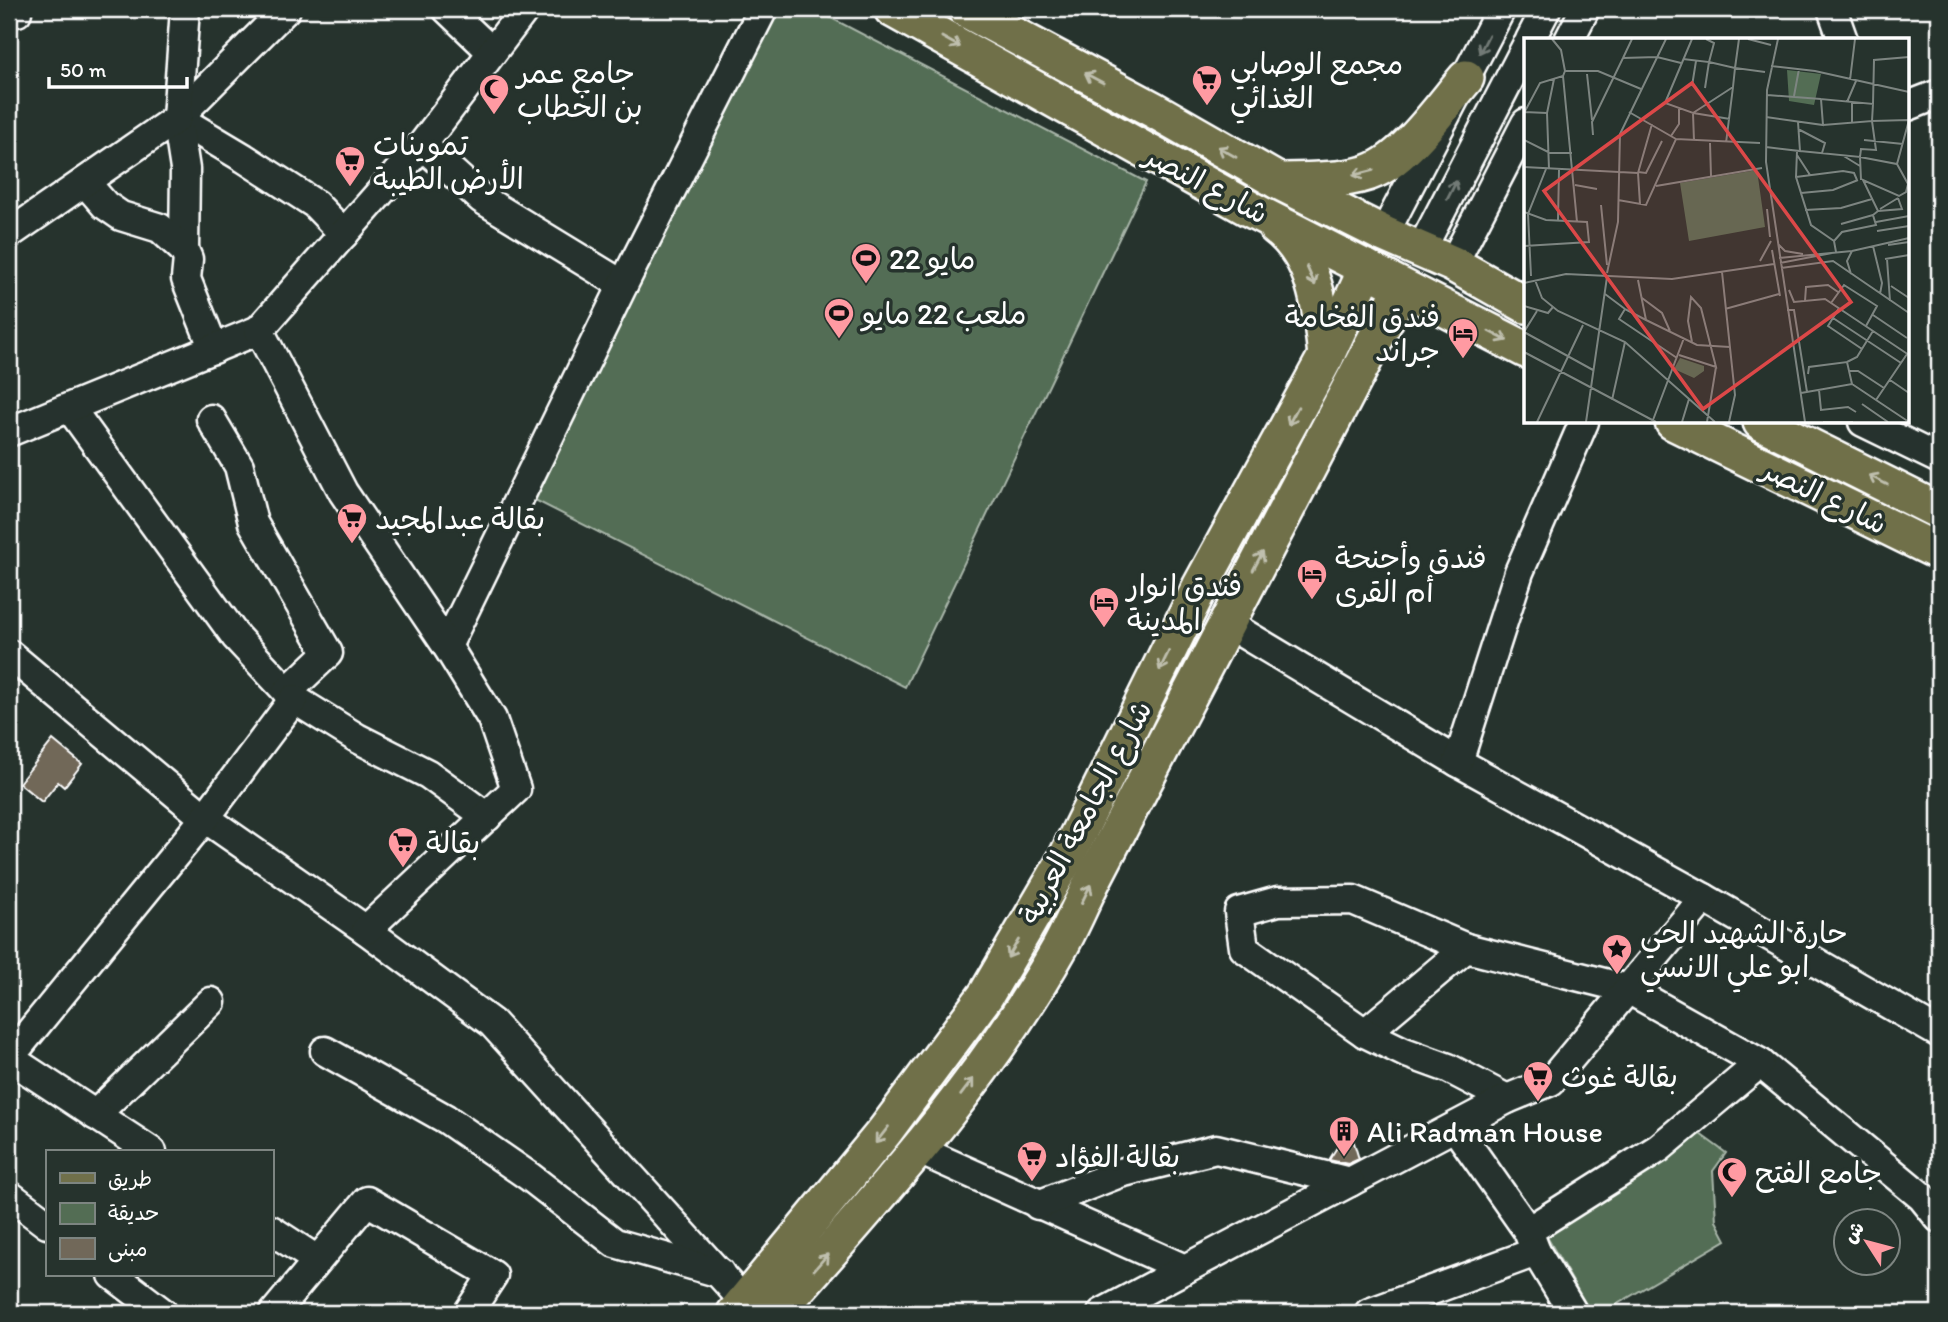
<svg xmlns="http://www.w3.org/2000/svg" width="1948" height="1322" viewBox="0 0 1948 1322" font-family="Itim,'Playpen Sans Arabic',sans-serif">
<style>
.green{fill:#536d54;stroke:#a9b6aa;stroke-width:2}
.building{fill:#716859;stroke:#fff;stroke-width:2}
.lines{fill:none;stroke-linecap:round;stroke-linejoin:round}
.minor-casing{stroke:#fff;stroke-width:33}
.major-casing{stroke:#fff;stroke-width:40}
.minor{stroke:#26332d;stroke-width:28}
.major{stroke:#70704a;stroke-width:35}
.oneway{stroke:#bfbfae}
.oneway2{stroke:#727a76}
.labels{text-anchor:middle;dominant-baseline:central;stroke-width:7;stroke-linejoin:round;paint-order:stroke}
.poi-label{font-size:30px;fill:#fff;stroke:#26332d;text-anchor:start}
.street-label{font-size:30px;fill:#fff;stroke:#26332d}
.inset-road{fill:none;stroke:#7d8581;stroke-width:2}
.view{fill:#dc4848;fill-opacity:0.15;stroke:#dc4848;stroke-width:3.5}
.inset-edge{fill:none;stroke:#fff;stroke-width:3.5}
</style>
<rect width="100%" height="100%" fill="#26332d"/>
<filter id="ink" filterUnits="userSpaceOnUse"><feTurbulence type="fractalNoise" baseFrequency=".0143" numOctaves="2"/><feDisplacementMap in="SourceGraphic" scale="14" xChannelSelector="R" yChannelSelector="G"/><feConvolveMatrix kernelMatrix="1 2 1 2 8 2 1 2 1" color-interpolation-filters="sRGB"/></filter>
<g filter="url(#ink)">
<g class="green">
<path d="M 769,9 L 814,9 L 1146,182 L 905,687 L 531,498 Z"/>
<path d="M 1700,1134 L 1726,1153 L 1713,1171 L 1716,1221 L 1726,1240 L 1602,1313 L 1591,1313 L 1547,1237 Z"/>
</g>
<g class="building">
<path d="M 53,740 L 82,764 L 64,787 L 58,782 L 42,802 L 19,783 Z"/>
<path d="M 1352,1136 L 1359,1159 L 1348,1164 L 1329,1160 L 1341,1141 Z"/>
</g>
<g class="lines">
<g class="minor-casing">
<g id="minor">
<path d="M 13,9 L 17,12"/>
<path d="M 286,9 L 177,118 L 244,158 L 315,204 L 344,234"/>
<path d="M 447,9 L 492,52"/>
<path d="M 1832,9 L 1843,40"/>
<path d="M 1530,40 L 1546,9"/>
<path d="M 1569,40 L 1585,9"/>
<path d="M 1908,106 L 1939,94"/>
<path d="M 177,118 L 185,169 L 184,250"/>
<path d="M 422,145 L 482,199 L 623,285"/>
<path d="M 85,182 L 105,205 L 121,216 L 160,228 L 184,250 L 188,259 L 186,279 L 214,349"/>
<path d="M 9,234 L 177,118 L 185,9"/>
<path d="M 1384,234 L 1501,9"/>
<path d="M 1421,250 L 1526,47"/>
<path d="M 1453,264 L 1526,123"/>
<path d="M 70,408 L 236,637 L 294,699 L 357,738 L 428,774 L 487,817"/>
<path d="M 211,419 L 239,466 L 253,523 L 328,653 L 287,692"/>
<path d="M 1863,422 L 1939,459"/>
<path d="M 9,432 L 259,330"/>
<path d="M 1226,623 L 1458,762 L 1704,898 L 1939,1033"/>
<path d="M 447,646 L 623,285 L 763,9"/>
<path d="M 9,654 L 205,818 L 366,930 L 492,1023 L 745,1302"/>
<path d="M 1458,762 L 1519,572 L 1584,422"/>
<path d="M 366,930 L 516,789 L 492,719 L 447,646 L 343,492 L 259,330 L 422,145 L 525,9"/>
<path d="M 1365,1033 L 1466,948"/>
<path d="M 325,1051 L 446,1119 L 530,1177 L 615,1243 L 720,1273"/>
<path d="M 1760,1063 L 1922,1197 L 1939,1218"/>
<path d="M 1507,1099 L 1448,1068 L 1404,1052 L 1365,1033 L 1244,948 L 1239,912 L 1278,901 L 1353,900 L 1466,948 L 1628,989 L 1760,1063 L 1659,1148 L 1528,1231"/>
<path d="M 95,1115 L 211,1002"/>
<path d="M 1455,1127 L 1528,1231 L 1536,1252 L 1573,1313"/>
<path d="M 919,1150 L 1185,1269 L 1507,1099 L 1551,1081 L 1704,898"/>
<path d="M 152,1152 L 9,1058 L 205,818 L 294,699"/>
<path d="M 9,1195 L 47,1224"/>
<path d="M 1038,1205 L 1120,1173 L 1216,1149 L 1350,1182"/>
<path d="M 271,1230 L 317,1260"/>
<path d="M 113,1275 L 163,1313"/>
<path d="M 274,1313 L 367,1201 L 493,1275 L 468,1313"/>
<path d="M 1102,1313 L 1185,1269"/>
<path d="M 1369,1313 L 1536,1252"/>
</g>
</g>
<g class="major-casing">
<g id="major">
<path d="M 892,9 L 1250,209 L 1526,350"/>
<path d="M 965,9 L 1154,110 L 1278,181 L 1384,234 L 1453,264 L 1526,305"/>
<path d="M 1278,181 C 1306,180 1350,182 1375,170 C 1408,155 1442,106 1466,78"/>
<path d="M 1276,227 C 1316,257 1321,311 1326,356"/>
<path d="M 1673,422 L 1939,552"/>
<path d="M 1761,422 L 1939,511"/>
<path d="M 735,1313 L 885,1131 L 986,995 L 1065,860 L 1200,587 L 1326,356 L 1367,268"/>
<path d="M 776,1313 C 877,1198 983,1084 1059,949 C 1072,926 1082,901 1094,878 L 1402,288"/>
</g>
</g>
<use href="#minor" class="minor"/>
<use href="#major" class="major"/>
</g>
<defs><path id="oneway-shaft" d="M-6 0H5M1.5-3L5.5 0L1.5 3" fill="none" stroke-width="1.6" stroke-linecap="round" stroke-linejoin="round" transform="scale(1.75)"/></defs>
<g class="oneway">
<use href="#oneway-shaft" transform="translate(951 42) rotate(29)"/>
<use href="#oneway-shaft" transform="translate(1094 78) rotate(-152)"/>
<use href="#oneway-shaft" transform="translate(1227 152) rotate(-150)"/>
<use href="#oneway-shaft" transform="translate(1363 173) rotate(166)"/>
<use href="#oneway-shaft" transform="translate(1311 276) rotate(66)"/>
<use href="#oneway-shaft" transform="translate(1498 336) rotate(27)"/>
<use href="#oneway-shaft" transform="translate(1293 416) rotate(118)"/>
<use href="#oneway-shaft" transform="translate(1878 480) rotate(-153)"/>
<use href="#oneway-shaft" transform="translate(1258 561) rotate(-62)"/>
<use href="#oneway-shaft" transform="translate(1164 661) rotate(116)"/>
<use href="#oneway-shaft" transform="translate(1086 894) rotate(-64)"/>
<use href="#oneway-shaft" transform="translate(1013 949) rotate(121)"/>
<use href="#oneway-shaft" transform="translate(967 1087) rotate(-53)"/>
<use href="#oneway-shaft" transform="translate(882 1135) rotate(128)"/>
<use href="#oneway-shaft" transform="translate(821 1262) rotate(-49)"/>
</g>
<g class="oneway2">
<use href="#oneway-shaft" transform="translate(1484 44) rotate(117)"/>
<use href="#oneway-shaft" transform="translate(1452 190) rotate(-63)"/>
</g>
</g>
<defs>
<g id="supermarket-pin" transform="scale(1.575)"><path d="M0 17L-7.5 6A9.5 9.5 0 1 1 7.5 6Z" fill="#ff9aa2" stroke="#26332d"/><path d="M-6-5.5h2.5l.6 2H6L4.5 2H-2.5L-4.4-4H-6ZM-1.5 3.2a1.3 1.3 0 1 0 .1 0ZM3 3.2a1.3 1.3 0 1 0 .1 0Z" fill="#111"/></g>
<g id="mosque-pin" transform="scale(1.575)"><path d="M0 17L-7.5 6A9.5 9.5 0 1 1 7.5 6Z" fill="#ff9aa2" stroke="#26332d"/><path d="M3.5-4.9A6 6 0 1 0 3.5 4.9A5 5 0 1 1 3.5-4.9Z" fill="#111"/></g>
<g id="stadium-pin" transform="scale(1.575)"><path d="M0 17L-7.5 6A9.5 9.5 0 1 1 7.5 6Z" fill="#ff9aa2" stroke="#26332d"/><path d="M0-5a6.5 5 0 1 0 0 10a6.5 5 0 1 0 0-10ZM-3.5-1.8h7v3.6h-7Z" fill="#111"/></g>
<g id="hotel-pin" transform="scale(1.575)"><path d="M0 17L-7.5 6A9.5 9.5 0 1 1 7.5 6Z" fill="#ff9aa2" stroke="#26332d"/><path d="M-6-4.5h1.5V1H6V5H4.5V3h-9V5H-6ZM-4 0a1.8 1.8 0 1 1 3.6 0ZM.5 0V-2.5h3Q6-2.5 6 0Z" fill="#111"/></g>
<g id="sight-pin" transform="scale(1.575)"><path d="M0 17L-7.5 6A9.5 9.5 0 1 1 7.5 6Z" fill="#ff9aa2" stroke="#26332d"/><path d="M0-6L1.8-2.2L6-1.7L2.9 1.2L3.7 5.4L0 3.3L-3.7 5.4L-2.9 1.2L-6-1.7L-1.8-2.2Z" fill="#111"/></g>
<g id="building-pin" transform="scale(1.575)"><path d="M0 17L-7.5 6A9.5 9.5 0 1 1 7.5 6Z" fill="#ff9aa2" stroke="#26332d"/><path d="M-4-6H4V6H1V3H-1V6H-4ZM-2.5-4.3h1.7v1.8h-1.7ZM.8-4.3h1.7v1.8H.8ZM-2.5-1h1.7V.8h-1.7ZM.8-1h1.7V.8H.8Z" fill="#111"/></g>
</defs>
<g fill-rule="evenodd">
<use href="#supermarket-pin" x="1207" y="80"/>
<use href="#mosque-pin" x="494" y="89"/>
<use href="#supermarket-pin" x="350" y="161"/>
<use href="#stadium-pin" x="866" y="258"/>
<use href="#stadium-pin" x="839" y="313"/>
<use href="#hotel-pin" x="1463" y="333"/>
<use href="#supermarket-pin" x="352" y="518"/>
<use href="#hotel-pin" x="1312" y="574"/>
<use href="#hotel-pin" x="1104" y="602"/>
<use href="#supermarket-pin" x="403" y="842"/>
<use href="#sight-pin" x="1617" y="949"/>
<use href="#supermarket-pin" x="1538" y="1076"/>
<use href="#building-pin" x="1344" y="1131"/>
<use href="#supermarket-pin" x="1032" y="1156"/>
<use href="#mosque-pin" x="1732" y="1172"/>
</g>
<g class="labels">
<g class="poi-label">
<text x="1230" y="63">مجمع الوصابي<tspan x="1230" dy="34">الغذائي</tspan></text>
<text x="517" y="72">جامع عمر<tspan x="517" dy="34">بن الخطاب</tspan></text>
<text x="373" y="144">تموينات<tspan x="373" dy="34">الأرض الطيبة</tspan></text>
<text x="889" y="258">22 مايو</text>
<text x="862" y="313">ملعب 22 مايو</text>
<text x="1440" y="316" text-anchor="end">فندق الفخامة<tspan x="1440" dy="34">جراند</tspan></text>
<text x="375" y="518">بقالة عبدالمجيد</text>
<text x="1335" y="557">فندق وأجنحة<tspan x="1335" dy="34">أم القرى</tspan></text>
<text x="1127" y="585">فندق انوار<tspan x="1127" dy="34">المدينة</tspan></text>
<text x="426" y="842">بقالة</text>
<text x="1640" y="932">حارة الشهيد الحي<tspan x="1640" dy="34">ابو علي الانسي</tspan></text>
<text x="1561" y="1076">بقالة غوث</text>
<text x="1367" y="1131">Ali Radman House</text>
<text x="1055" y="1156">بقالة الفؤاد</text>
<text x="1755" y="1172">جامع الفتح</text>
</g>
<g class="street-label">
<text transform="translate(1207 184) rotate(28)">شارع النصر</text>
<text transform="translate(1825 496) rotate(26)">شارع النصر</text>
<text transform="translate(1085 812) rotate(-62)">شارع الجامعة العربية</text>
</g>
</g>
<g transform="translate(1524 38)">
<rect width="385" height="385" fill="#26332d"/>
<path d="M 263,32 L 297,36 L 290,67 L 265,63 ZM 233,132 L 241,189 L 165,203 L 156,145 ZM 156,320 L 180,328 L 180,333 L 170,340 L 150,331 Z" fill="#536d54"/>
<path class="inset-road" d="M 28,1 L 37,12 L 41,33M 168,1 L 141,65 L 169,75 L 209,49 L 211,30 L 185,24 L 190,5 L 182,1M 215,1 L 211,30 L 241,34M 224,1 L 247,7M 254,1 L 243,52 L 242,124 L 281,384M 99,20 L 108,1M 159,21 L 185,24 L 181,50M 247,28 L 291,33 L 385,54M 63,36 L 68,82M 39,38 L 53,184M 326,42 L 331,1M 168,48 L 172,23M 243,57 L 297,61M 270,58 L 275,31M 323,64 L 332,43M 349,66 L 348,83 L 385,82M 0,74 L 23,75M 105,74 L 152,101M 0,75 L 16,45 L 39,38 L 41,33 L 74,33 L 117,51M 242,79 L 299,87 L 297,61 L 349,66 L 350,22 L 385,19M 328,86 L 328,64M 274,91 L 301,105 L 298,115M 69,97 L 68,84 L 99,20 L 133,19 L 157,25M 147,98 L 155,86 L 155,70M 0,102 L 26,115 L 48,115M 340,102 L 379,106M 170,103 L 169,75 L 206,81M 186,105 L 187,138M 202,105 L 209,49M 242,109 L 276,113 L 274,84M 273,113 L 272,139 L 287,187 L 310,203 L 312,214M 276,113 L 336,119 L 337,111 L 352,112 L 348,83 L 299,87M 273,117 L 286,137M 318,117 L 336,128M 0,129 L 114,135M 25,131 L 23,75 L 30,41M 114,134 L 122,135 L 138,103M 272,139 L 319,133 L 330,135 L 333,142M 337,142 L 336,119 L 373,126 L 385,82M 51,147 L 73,151M 132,148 L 238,130M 277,155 L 309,152 L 334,142M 94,162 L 122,167 L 152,101 L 236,105M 116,166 L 114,135 L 128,86M 77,167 L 83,227M 243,171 L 246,199M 356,171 L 374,160M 281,172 L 317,170 L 348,161M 354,173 L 378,171 L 374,160M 0,174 L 22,182 L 63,184 L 65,204 L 0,208M 34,182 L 35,132M 352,184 L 385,178M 317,186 L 349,177M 353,193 L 385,188M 310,203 L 318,194 L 352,187 L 349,177 L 354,173 L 339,142 L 375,158 L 382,154 L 384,146 L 373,126M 254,206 L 261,213 L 279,216M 364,207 L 385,204M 349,208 L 358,245 L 356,256M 248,212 L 256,258M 255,220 L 328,213 L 385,200M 361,221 L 385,217M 363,221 L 366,263M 236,223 L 247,203M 256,225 L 308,215M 257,230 L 309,223 L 385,275M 198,234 L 211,357 L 205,384M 83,235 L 94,184 L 96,96 L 142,1M 327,236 L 323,223 L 328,213M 7,238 L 4,176 L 22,131M 11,242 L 18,260 L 34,273 L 101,304 L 191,384M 114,242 L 122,282 L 173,307 L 206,309M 0,245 L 42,236 L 148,241 L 250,226M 367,248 L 385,260M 265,252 L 270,264 L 301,261 L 385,317M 81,256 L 101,271M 118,260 L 138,275 L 146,293M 281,263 L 282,249 L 304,247 L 314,254M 307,265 L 320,247 L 353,268 L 342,288M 0,268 L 24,275 L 29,269M 315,270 L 304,288 L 338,311M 201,271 L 255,256M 263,272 L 270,272 L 283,354M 13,273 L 0,294 L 69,332M 349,277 L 383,300M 309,280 L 377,325M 122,282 L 101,271 L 95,281 L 153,320M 0,314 L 132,384M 155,317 L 192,329 L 177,270 L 167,259 L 164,283 L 168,304M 323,324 L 333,319 L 349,293M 325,333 L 334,333 L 360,350M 284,336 L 285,329 L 323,324 L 328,346M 366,342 L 385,355M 295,352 L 297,372 L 324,369 L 332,374M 277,355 L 328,346 L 385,384M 88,362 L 101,304M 352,362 L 383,316M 338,366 L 364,384M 129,382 L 160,300M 13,384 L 59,287M 62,384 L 83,239M 158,384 L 165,361M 183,384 L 192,329M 299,384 L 329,384"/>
<path class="view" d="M 168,45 L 327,264 L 179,371 L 20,153 Z"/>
<rect width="385" height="385" class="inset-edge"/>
</g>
<rect width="1948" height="1322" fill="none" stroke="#26332d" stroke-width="35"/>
<rect x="18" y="18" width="1913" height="1287" fill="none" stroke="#fff" stroke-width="2.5" filter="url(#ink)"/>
<rect x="46" y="1150" width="228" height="126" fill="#26332d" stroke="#7d8581" stroke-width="2"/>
<rect x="60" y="1173" width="35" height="10" fill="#70704a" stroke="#7d8581" stroke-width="2"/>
<text x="108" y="1186" font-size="21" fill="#ffffff">طريق</text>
<rect x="60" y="1203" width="35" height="21" fill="#536d54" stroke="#7d8581" stroke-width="2"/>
<text x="108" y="1220" font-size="21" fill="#ffffff">حديقة</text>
<rect x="60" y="1238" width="35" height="21" fill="#716859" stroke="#7d8581" stroke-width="2"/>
<text x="108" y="1256" font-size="21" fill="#ffffff">مبنى</text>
<g transform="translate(1867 1242) rotate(306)"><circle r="33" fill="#26332d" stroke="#7d8581" stroke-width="2"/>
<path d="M0-5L12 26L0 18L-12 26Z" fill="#ff9aa2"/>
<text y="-10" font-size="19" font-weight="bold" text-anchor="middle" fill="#ffffff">ش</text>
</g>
<path d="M49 77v10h138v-10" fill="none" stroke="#ffffff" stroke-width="3.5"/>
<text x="60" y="77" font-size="21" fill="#ffffff" stroke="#26332d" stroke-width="5" paint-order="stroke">50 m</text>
</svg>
